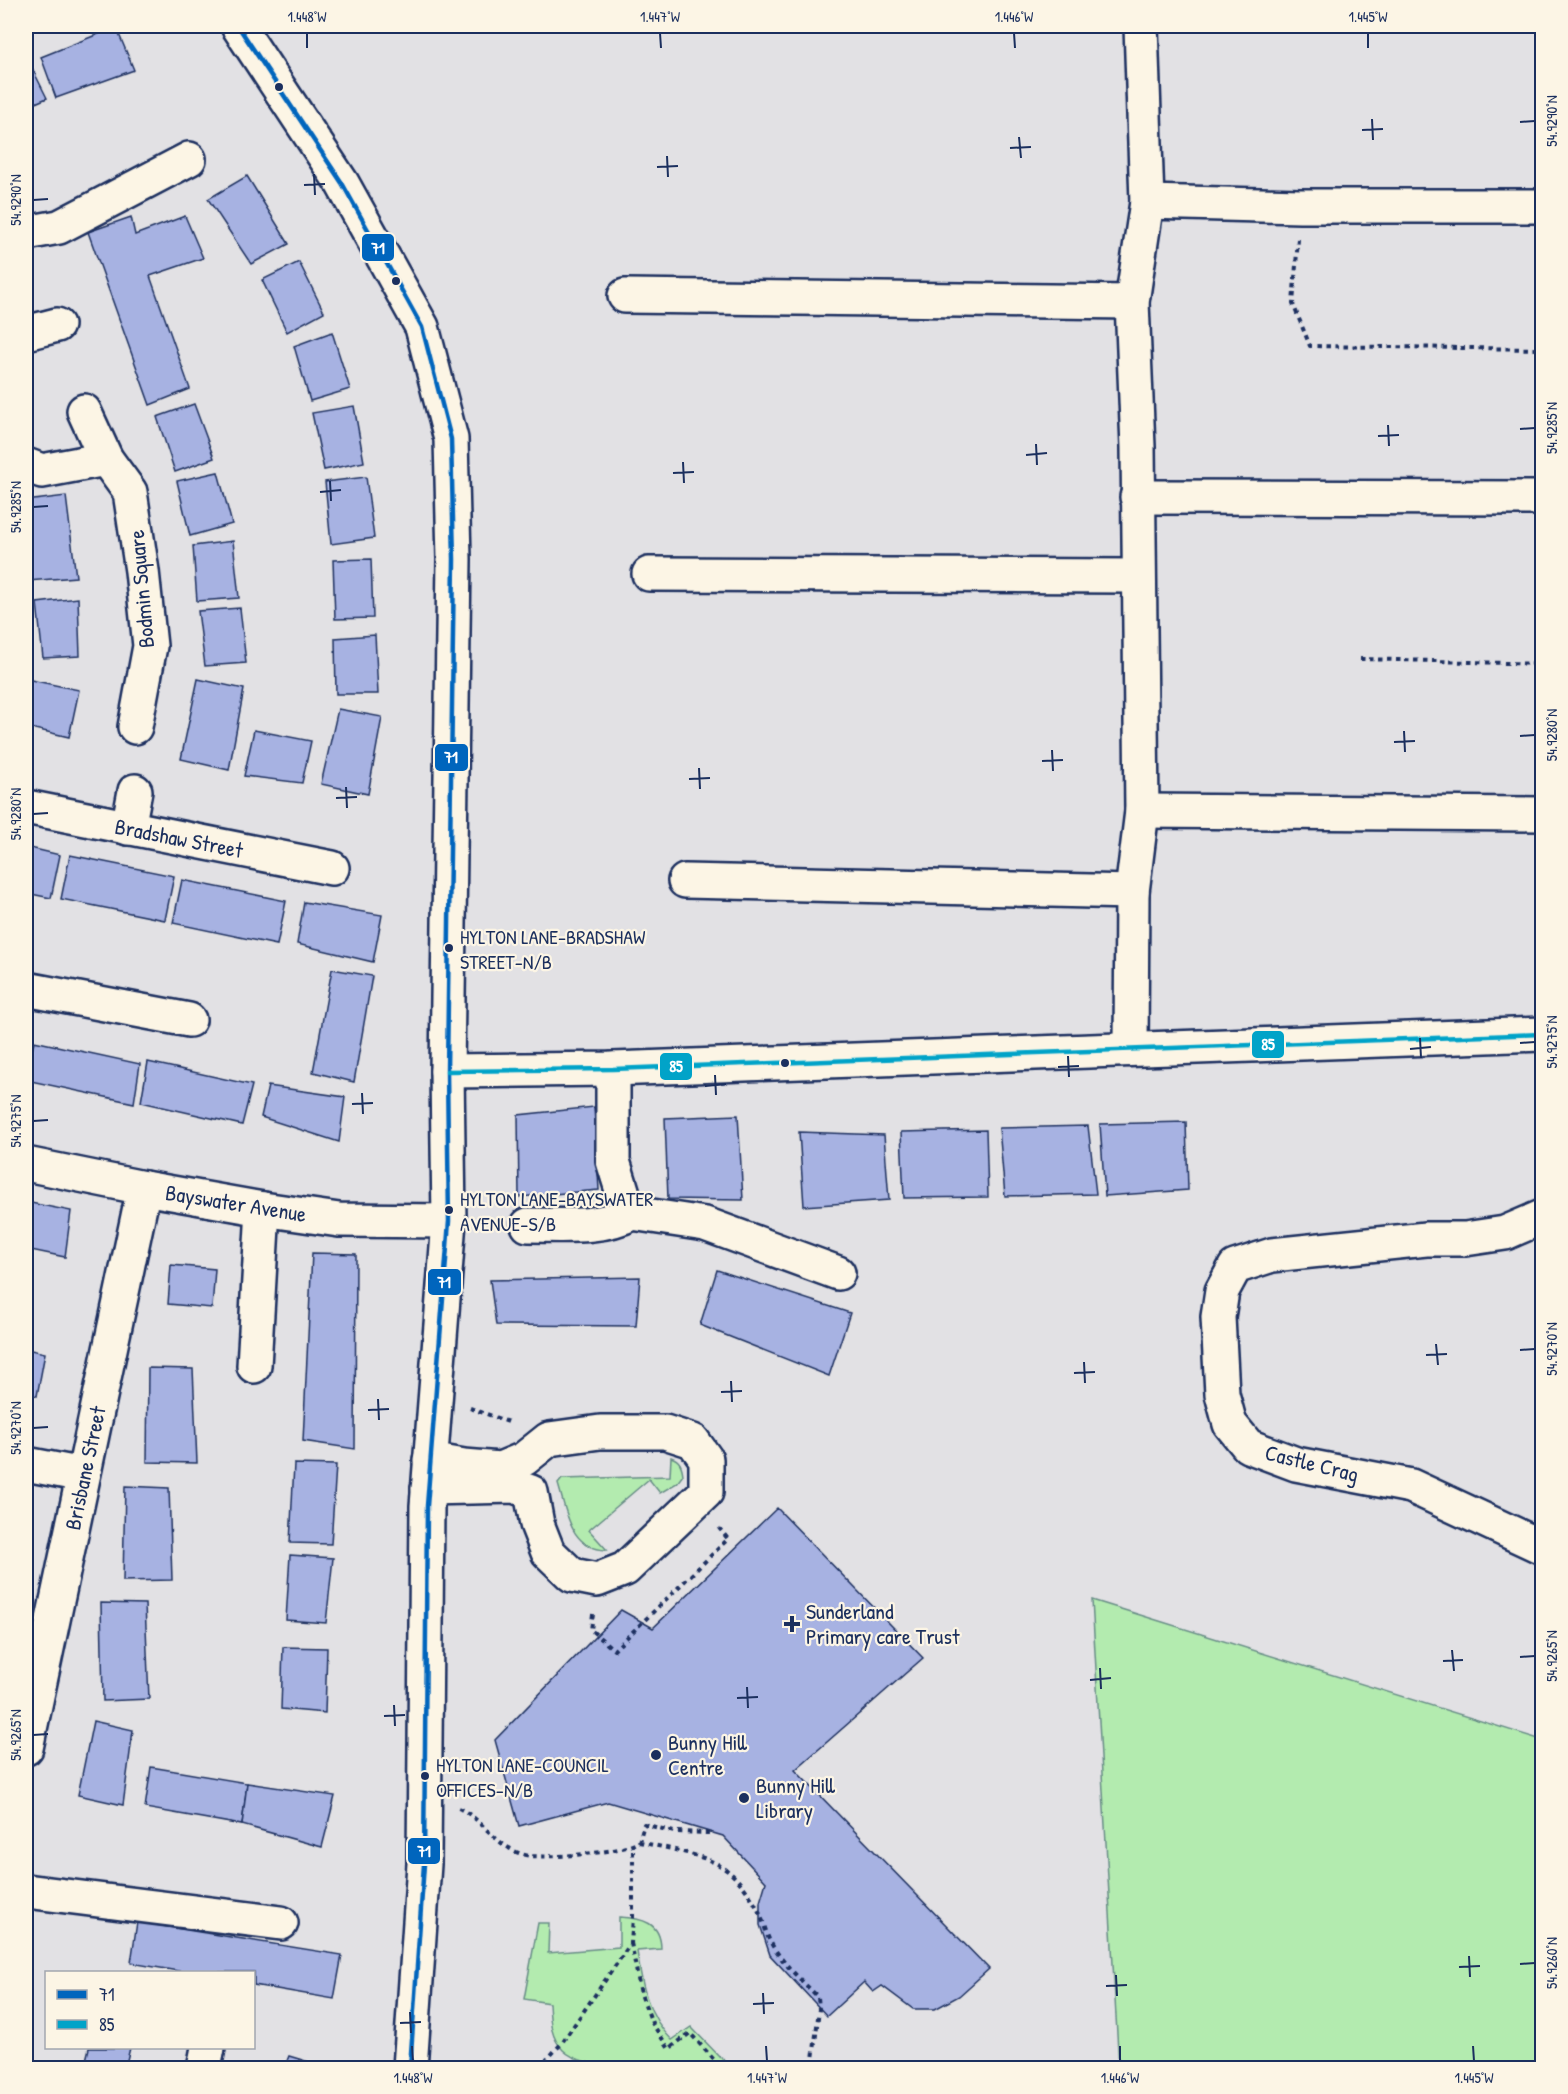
<svg xmlns="http://www.w3.org/2000/svg" width="1568" height="2094" viewBox="0 0 1568 2094" font-family="'Patrick Hand',sans-serif">
<style>
.green{fill:#b3ebaf;stroke:#678d86;stroke-width:1.5}
.building{fill:#a7b2e2;stroke:#1b2f5e;stroke-width:1.5}
.lines{fill:none;stroke-linecap:round;stroke-linejoin:round}
.minor-casing{stroke:#1b2f5e;stroke-width:38}
.path{stroke:#1b2f5e;stroke-width:4;stroke-dasharray:4.5 4.5;stroke-linecap:butt}
.minor{stroke:#fcf5e5;stroke-width:33}
.bus-1-casing{stroke:#fcf5e5;stroke-width:9}
.bus-2-casing{stroke:#fcf5e5;stroke-width:9}
.bus-1{stroke:#0065bd;stroke-width:4.5}
.bus-2{stroke:#01a3c8;stroke-width:4.5}
.ticks{fill:none;stroke:#1b2f5e;stroke-width:2}
.bus-dot{fill:#1b2f5e;stroke:#fcf5e5;stroke-width:2}
.labels{text-anchor:middle;dominant-baseline:central;stroke-width:4.5;stroke-linejoin:round;paint-order:stroke}
.bus-label{font-size:20px;fill:#1b2f5e;stroke:#fcf5e5;text-anchor:start}
.street-label{font-size:22px;fill:#1b2f5e;stroke:#fcf5e5}
.poi-label{font-size:22px;fill:#1b2f5e;stroke:#fcf5e5;text-anchor:start}
.line-badge{stroke:#fcf5e5;stroke-width:2}
.badge-label{font-size:16px;text-anchor:middle;font-weight:bold;fill:#fff}
.neatline{fill:none;stroke:#1b2f5e;stroke-width:2}
.ticks-label{font-size:15px;text-anchor:middle;fill:#1b2f5e}
</style>
<rect width="100%" height="100%" fill="#e2e1e4"/>
<filter id="ink" filterUnits="userSpaceOnUse"><feTurbulence type="fractalNoise" baseFrequency=".0167" numOctaves="2"/><feDisplacementMap in="SourceGraphic" scale="12" xChannelSelector="R" yChannelSelector="G"/><feConvolveMatrix kernelMatrix="1 2 1 2 8 2 1 2 1" color-interpolation-filters="sRGB"/></filter>
<g filter="url(#ink)">
<g class="green">
<path d="M 671,1457 C 680,1460 682,1466 683,1475 L 677,1483 L 660,1493 L 649,1479 L 589,1530 L 607,1550 C 570,1549 567,1513 558,1484 L 562,1479 L 670,1476 Z"/>
<path d="M 1092,1600 L 1542,1740 L 1542,2068 L 1119,2068 Z"/>
<path d="M 619,1917 C 642,1918 661,1922 661,1949 L 637,1951 C 642,1985 647,2015 672,2040 L 691,2027 L 720,2057 L 735,2068 C 696,2069 590,2077 563,2050 C 550,2037 550,2020 549,2003 L 524,1999 L 538,1923 L 549,1923 L 548,1953 L 619,1947 Z"/>
</g>
<g class="building">
<path d="M 116,27 L 134,70 L 56,98 L 41,57 Z"/>
<path d="M 29,62 L 47,98 L 26,107 L 26,63 Z"/>
<path d="M 247,176 L 289,244 L 251,264 L 208,199 Z"/>
<path d="M 185,216 L 203,258 L 150,276 L 190,389 L 150,405 L 88,232 L 131,217 L 135,235 Z"/>
<path d="M 299,262 L 324,312 L 287,332 L 262,280 Z"/>
<path d="M 332,332 L 350,389 L 310,401 L 294,346 Z"/>
<path d="M 194,404 L 214,458 L 175,472 L 157,417 Z"/>
<path d="M 354,406 L 364,462 L 324,470 L 312,413 Z"/>
<path d="M 218,472 L 232,524 L 190,536 L 177,481 Z"/>
<path d="M 366,477 L 374,538 L 331,544 L 325,482 Z"/>
<path d="M 66,496 L 76,577 L 28,581 L 26,556 L 26,501 Z"/>
<path d="M 233,541 L 239,598 L 197,601 L 193,546 Z"/>
<path d="M 371,559 L 373,618 L 335,619 L 333,560 Z"/>
<path d="M 78,598 L 80,656 L 43,658 L 37,603 Z"/>
<path d="M 240,608 L 246,663 L 205,666 L 198,611 Z"/>
<path d="M 375,635 L 378,694 L 336,694 L 335,638 Z"/>
<path d="M 26,679 L 79,690 L 69,737 L 26,727 Z"/>
<path d="M 198,679 L 244,689 L 229,770 L 181,759 Z"/>
<path d="M 338,709 L 382,717 L 368,794 L 321,784 Z"/>
<path d="M 254,730 L 311,741 L 302,783 L 244,776 Z"/>
<path d="M 26,847 L 60,855 L 51,898 L 26,893 Z"/>
<path d="M 70,855 L 174,876 L 165,920 L 61,899 Z"/>
<path d="M 182,880 L 286,901 L 277,945 L 173,923 Z"/>
<path d="M 304,902 L 382,915 L 373,962 L 297,944 Z"/>
<path d="M 332,969 L 372,976 L 354,1082 L 313,1072 Z"/>
<path d="M 34,1041 L 140,1064 L 134,1103 L 26,1080 Z"/>
<path d="M 148,1062 L 252,1085 L 242,1125 L 141,1102 Z"/>
<path d="M 268,1086 L 345,1097 L 339,1142 L 261,1117 Z"/>
<path d="M 594,1107 L 599,1190 L 519,1197 L 518,1115 Z"/>
<path d="M 738,1115 L 743,1200 L 668,1199 L 665,1118 Z"/>
<path d="M 1186,1122 L 1188,1190 L 1105,1196 L 1100,1124 Z"/>
<path d="M 1088,1126 L 1096,1194 L 1005,1196 L 999,1128 Z"/>
<path d="M 986,1130 L 988,1197 L 904,1198 L 901,1132 Z"/>
<path d="M 799,1132 L 884,1135 L 889,1200 L 804,1206 Z"/>
<path d="M 26,1202 L 71,1211 L 65,1257 L 26,1249 Z"/>
<path d="M 312,1253 L 356,1254 L 355,1449 L 303,1441 Z"/>
<path d="M 171,1265 L 215,1269 L 212,1308 L 168,1304 Z"/>
<path d="M 717,1270 L 850,1313 L 829,1376 L 700,1325 Z"/>
<path d="M 640,1277 L 636,1326 L 496,1325 L 490,1280 Z"/>
<path d="M 26,1349 L 45,1353 L 37,1396 L 26,1393 Z"/>
<path d="M 148,1368 L 193,1369 L 197,1463 L 147,1462 Z"/>
<path d="M 294,1464 L 336,1465 L 331,1544 L 290,1543 Z"/>
<path d="M 125,1486 L 169,1488 L 172,1580 L 123,1581 Z"/>
<path d="M 777,1508 L 923,1658 L 795,1770 L 989,1969 L 959,1996 L 935,2009 L 913,2009 L 882,1986 L 873,1992 L 864,1982 L 827,2016 L 770,1955 L 760,1925 L 760,1902 L 766,1882 L 723,1836 L 608,1802 L 519,1826 L 495,1740 L 621,1610 L 653,1628 Z"/>
<path d="M 290,1555 L 333,1558 L 326,1623 L 286,1620 Z"/>
<path d="M 101,1603 L 145,1604 L 149,1699 L 103,1701 Z"/>
<path d="M 283,1647 L 327,1648 L 325,1713 L 281,1709 Z"/>
<path d="M 93,1721 L 133,1730 L 123,1805 L 78,1795 Z"/>
<path d="M 151,1767 L 247,1783 L 242,1825 L 145,1808 Z"/>
<path d="M 247,1783 L 335,1796 L 322,1847 L 242,1825 Z"/>
<path d="M 137,1922 L 342,1955 L 334,1999 L 254,1985 L 254,1972 L 184,1972 L 131,1963 Z"/>
<path d="M 89,2048 L 130,2048 L 125,2068 L 84,2068 Z"/>
<path d="M 289,2056 L 329,2068 L 284,2068 Z"/>
</g>
<g class="lines">
<g class="minor-casing">
<g id="minor">
<path d="M 238,26 L 342,183 L 422,327 L 451,439 L 454,559 L 447,1071 L 449,1221 L 427,1506 L 424,1864 L 410,2068"/>
<path d="M 1147,202 L 1300,206 L 1542,206"/>
<path d="M 26,233 L 59,227 L 189,159"/>
<path d="M 625,296 L 1132,302"/>
<path d="M 26,333 L 57,325"/>
<path d="M 84,411 L 106,459 L 130,492 L 142,571 L 150,646 L 135,727"/>
<path d="M 26,465 L 42,471 L 106,459"/>
<path d="M 1137,497 L 1542,498"/>
<path d="M 649,574 L 1138,576"/>
<path d="M 26,807 L 332,868"/>
<path d="M 1142,811 L 1542,814"/>
<path d="M 128,828 L 135,791"/>
<path d="M 685,881 L 1132,892"/>
<path d="M 26,989 L 189,1020"/>
<path d="M 1131,1048 L 1132,892 L 1142,811 L 1138,447 L 1132,302 L 1147,202 L 1141,26"/>
<path d="M 613,1069 L 613,1161 L 625,1200 L 632,1213 L 705,1224 L 838,1273"/>
<path d="M 447,1071 L 613,1069 L 1542,1034"/>
<path d="M 26,1164 L 144,1188 L 263,1209 L 339,1220 L 449,1221"/>
<path d="M 1542,1217 L 1505,1233 L 1465,1239 L 1426,1239 L 1272,1255 L 1235,1267 L 1222,1291 L 1218,1317 L 1222,1394 L 1230,1424 L 1248,1446 L 1296,1464 L 1411,1486 L 1542,1547"/>
<path d="M 528,1225 C 562,1225 601,1229 632,1213"/>
<path d="M 254,1366 L 263,1209"/>
<path d="M 26,1464 L 83,1475"/>
<path d="M 428,1488 L 514,1486 L 531,1492 L 537,1524 L 548,1552 L 572,1575 L 597,1580 L 625,1569 L 706,1492 L 706,1459 L 693,1441 L 665,1432 L 600,1432 L 549,1439 L 524,1459 L 500,1469 L 464,1466 L 430,1460"/>
<path d="M 26,1748 L 144,1188"/>
<path d="M 26,1891 L 281,1923"/>
<path d="M 204,2068 L 208,2048"/>
</g>
</g>
<g class="path">
<path d="M 1298,239 L 1293,304 L 1310,346 L 1542,349"/>
<path d="M 1360,659 L 1542,664"/>
<path d="M 470,1408 L 511,1423"/>
<path d="M 593,1614 L 591,1630 L 614,1650 L 728,1539 L 719,1528"/>
<path d="M 458,1808 C 478,1816 490,1837 509,1848 C 515,1852 523,1855 530,1856 C 552,1858 621,1853 639,1842 L 644,1824 L 674,1832 L 709,1833"/>
<path d="M 639,1842 C 658,1846 703,1855 719,1865 C 738,1876 754,1898 762,1919 C 765,1926 766,1934 770,1941 C 781,1962 801,1980 818,1997 L 819,2009 L 812,2068"/>
<path d="M 631,1943 L 641,1994 L 652,2023 L 669,2049 L 690,2033 L 715,2061 L 724,2068"/>
<path d="M 539,2068 L 561,2044 L 631,1943 L 633,1918 L 633,1846"/>
</g>
<use href="#minor" class="minor"/>
<g class="bus-1-casing">
<path id="bus-1" d="M 238,26 L 342,183 L 422,327 L 451,439 L 454,559 L 447,1071 L 449,1221 L 427,1506 L 424,1864 L 410,2068"/>
</g>
<g class="bus-2-casing">
<path id="bus-2" d="M 447,1071 L 613,1069 L 1542,1034"/>
</g>
<use href="#bus-1" class="bus-1"/>
<use href="#bus-2" class="bus-2"/>
</g>
</g>
<path class="ticks" d="M 307,33 L 307,48M 660,33 L 661,48M 1014,33 L 1015,48M 1368,33 L 1368,48M 1372,119 L 1373,140M 1520,122 L 1535,121M 1362,130 L 1383,129M 1019,137 L 1021,158M 1010,148 L 1031,147M 667,156 L 668,177M 657,167 L 678,166M 314,174 L 315,195M 304,185 L 325,184M 33,200 L 48,199M 1388,425 L 1389,446M 1520,429 L 1535,428M 1378,436 L 1399,435M 1036,444 L 1037,465M 1026,455 L 1047,453M 683,462 L 684,483M 673,473 L 694,472M 330,481 L 331,501M 320,492 L 341,490M 33,507 L 48,506M 1404,731 L 1405,752M 1520,736 L 1535,735M 1394,742 L 1415,741M 1052,750 L 1053,771M 1042,761 L 1063,760M 699,768 L 700,789M 689,779 L 710,778M 346,787 L 347,808M 336,798 L 357,797M 33,814 L 48,813M 1420,1038 L 1421,1058M 1520,1043 L 1535,1042M 1410,1049 L 1431,1047M 1068,1056 L 1069,1077M 1058,1067 L 1079,1066M 715,1075 L 716,1095M 705,1086 L 726,1084M 362,1093 L 363,1114M 352,1104 L 373,1103M 33,1121 L 48,1120M 1436,1344 L 1438,1365M 1520,1350 L 1535,1349M 1426,1355 L 1447,1354M 1084,1362 L 1085,1383M 1074,1373 L 1095,1372M 731,1381 L 732,1402M 721,1392 L 742,1391M 378,1399 L 379,1420M 368,1410 L 389,1409M 33,1428 L 48,1427M 1452,1650 L 1454,1671M 1520,1657 L 1535,1656M 1443,1661 L 1463,1660M 1100,1668 L 1101,1689M 1090,1680 L 1111,1678M 747,1687 L 748,1708M 737,1698 L 758,1697M 394,1705 L 395,1726M 384,1716 L 405,1715M 33,1735 L 48,1734M 1469,1956 L 1470,1977M 1520,1964 L 1535,1963M 1459,1967 L 1480,1966M 1116,1975 L 1117,1996M 1106,1986 L 1127,1985M 763,1993 L 764,2014M 753,2004 L 774,2003M 410,2012 L 411,2033M 400,2023 L 421,2022M 412,2046 L 413,2061M 766,2046 L 767,2061M 1120,2046 L 1120,2061M 1473,2046 L 1474,2061"/>
<g class="bus-dot">
<circle cx="279" cy="87" r="5"/>
<circle cx="396" cy="281" r="5"/>
<circle cx="449" cy="948" r="5"/>
<circle cx="785" cy="1063" r="5"/>
<circle cx="449" cy="1210" r="5"/>
<path d="M789 1615h6v6h6v6h-6v6h-6v-6h-6v-6h6z"/>
<circle cx="656" cy="1755" r="6"/>
<circle cx="425" cy="1776" r="5"/>
<circle cx="744" cy="1798" r="6"/>
</g>
<g class="labels">
<g class="bus-label">
<text x="460" y="936">HYLTON LANE-BRADSHAW<tspan x="460" dy="25">STREET-N/B</tspan></text>
<text x="460" y="1198">HYLTON LANE-BAYSWATER<tspan x="460" dy="25">AVENUE-S/B</tspan></text>
<text x="436" y="1764">HYLTON LANE-COUNCIL<tspan x="436" dy="25">OFFICES-N/B</tspan></text>
</g>
<g class="street-label">
<text transform="translate(141 589) rotate(-95)">Bodmin Square</text>
<text transform="translate(179 838) rotate(11)">Bradshaw Street</text>
<text transform="translate(236 1203) rotate(9)">Bayswater Avenue</text>
<text transform="translate(1312 1463) rotate(14)">Castle Crag</text>
<text transform="translate(85 1468) rotate(-78)">Brisbane Street</text>
</g>
<g class="poi-label">
<text x="806" y="1611">Sunderland<tspan x="806" dy="25">Primary care Trust</tspan></text>
<text x="668" y="1742">Bunny Hill<tspan x="668" dy="25">Centre</tspan></text>
<text x="756" y="1785">Bunny Hill<tspan x="756" dy="25">Library</tspan></text>
</g>
</g>
<g class="line-badge">
<rect x="361" y="233" width="34" height="29" rx="6" fill="#0065bd"/>
<rect x="434" y="743" width="35" height="29" rx="6" fill="#0065bd"/>
<rect x="1251" y="1030" width="34" height="29" rx="6" fill="#01a3c8"/>
<rect x="659" y="1052" width="34" height="29" rx="6" fill="#01a3c8"/>
<rect x="427" y="1268" width="35" height="28" rx="6" fill="#0065bd"/>
<rect x="407" y="1837" width="34" height="28" rx="6" fill="#0065bd"/>
</g>
<g class="badge-label">
<text x="378" y="254">71</text>
<text x="451" y="763">71</text>
<text x="1268" y="1050">85</text>
<text x="676" y="1072">85</text>
<text x="444" y="1288">71</text>
<text x="424" y="1857">71</text>
</g>
<rect width="1568" height="2094" fill="none" stroke="#fcf5e5" stroke-width="66"/>
<rect x="45" y="1971" width="210" height="78" fill="#fcf5e5" stroke="#a2a6af" stroke-width="1.5"/>
<rect x="57" y="1990" width="30" height="9" fill="#0065bd" stroke="#a2a6af" stroke-width="1.5"/>
<text x="99" y="2001" font-size="18" fill="#1b2f5e">71</text>
<rect x="57" y="2020" width="30" height="9" fill="#01a3c8" stroke="#a2a6af" stroke-width="1.5"/>
<text x="99" y="2031" font-size="18" fill="#1b2f5e">85</text>
<rect x="33" y="33" width="1502" height="2028" class="neatline"/>
<g class="ticks-label">
<text x="307" y="22">1.448°W</text>
<text x="660" y="22">1.447°W</text>
<text x="1014" y="22">1.446°W</text>
<text x="1368" y="22">1.445°W</text>
<text transform="translate(1552 121) rotate(-90)" y="5">54.9290°N</text>
<text transform="translate(16 200) rotate(-90)" y="5">54.9290°N</text>
<text transform="translate(1552 428) rotate(-90)" y="5">54.9285°N</text>
<text transform="translate(16 507) rotate(-90)" y="5">54.9285°N</text>
<text transform="translate(1552 735) rotate(-90)" y="5">54.9280°N</text>
<text transform="translate(16 814) rotate(-90)" y="5">54.9280°N</text>
<text transform="translate(1552 1042) rotate(-90)" y="5">54.9275°N</text>
<text transform="translate(16 1121) rotate(-90)" y="5">54.9275°N</text>
<text transform="translate(1552 1349) rotate(-90)" y="5">54.9270°N</text>
<text transform="translate(16 1428) rotate(-90)" y="5">54.9270°N</text>
<text transform="translate(1552 1656) rotate(-90)" y="5">54.9265°N</text>
<text transform="translate(16 1735) rotate(-90)" y="5">54.9265°N</text>
<text transform="translate(1552 1963) rotate(-90)" y="5">54.9260°N</text>
<text x="413" y="2083">1.448°W</text>
<text x="767" y="2083">1.447°W</text>
<text x="1120" y="2083">1.446°W</text>
<text x="1474" y="2083">1.445°W</text>
</g>
</svg>
